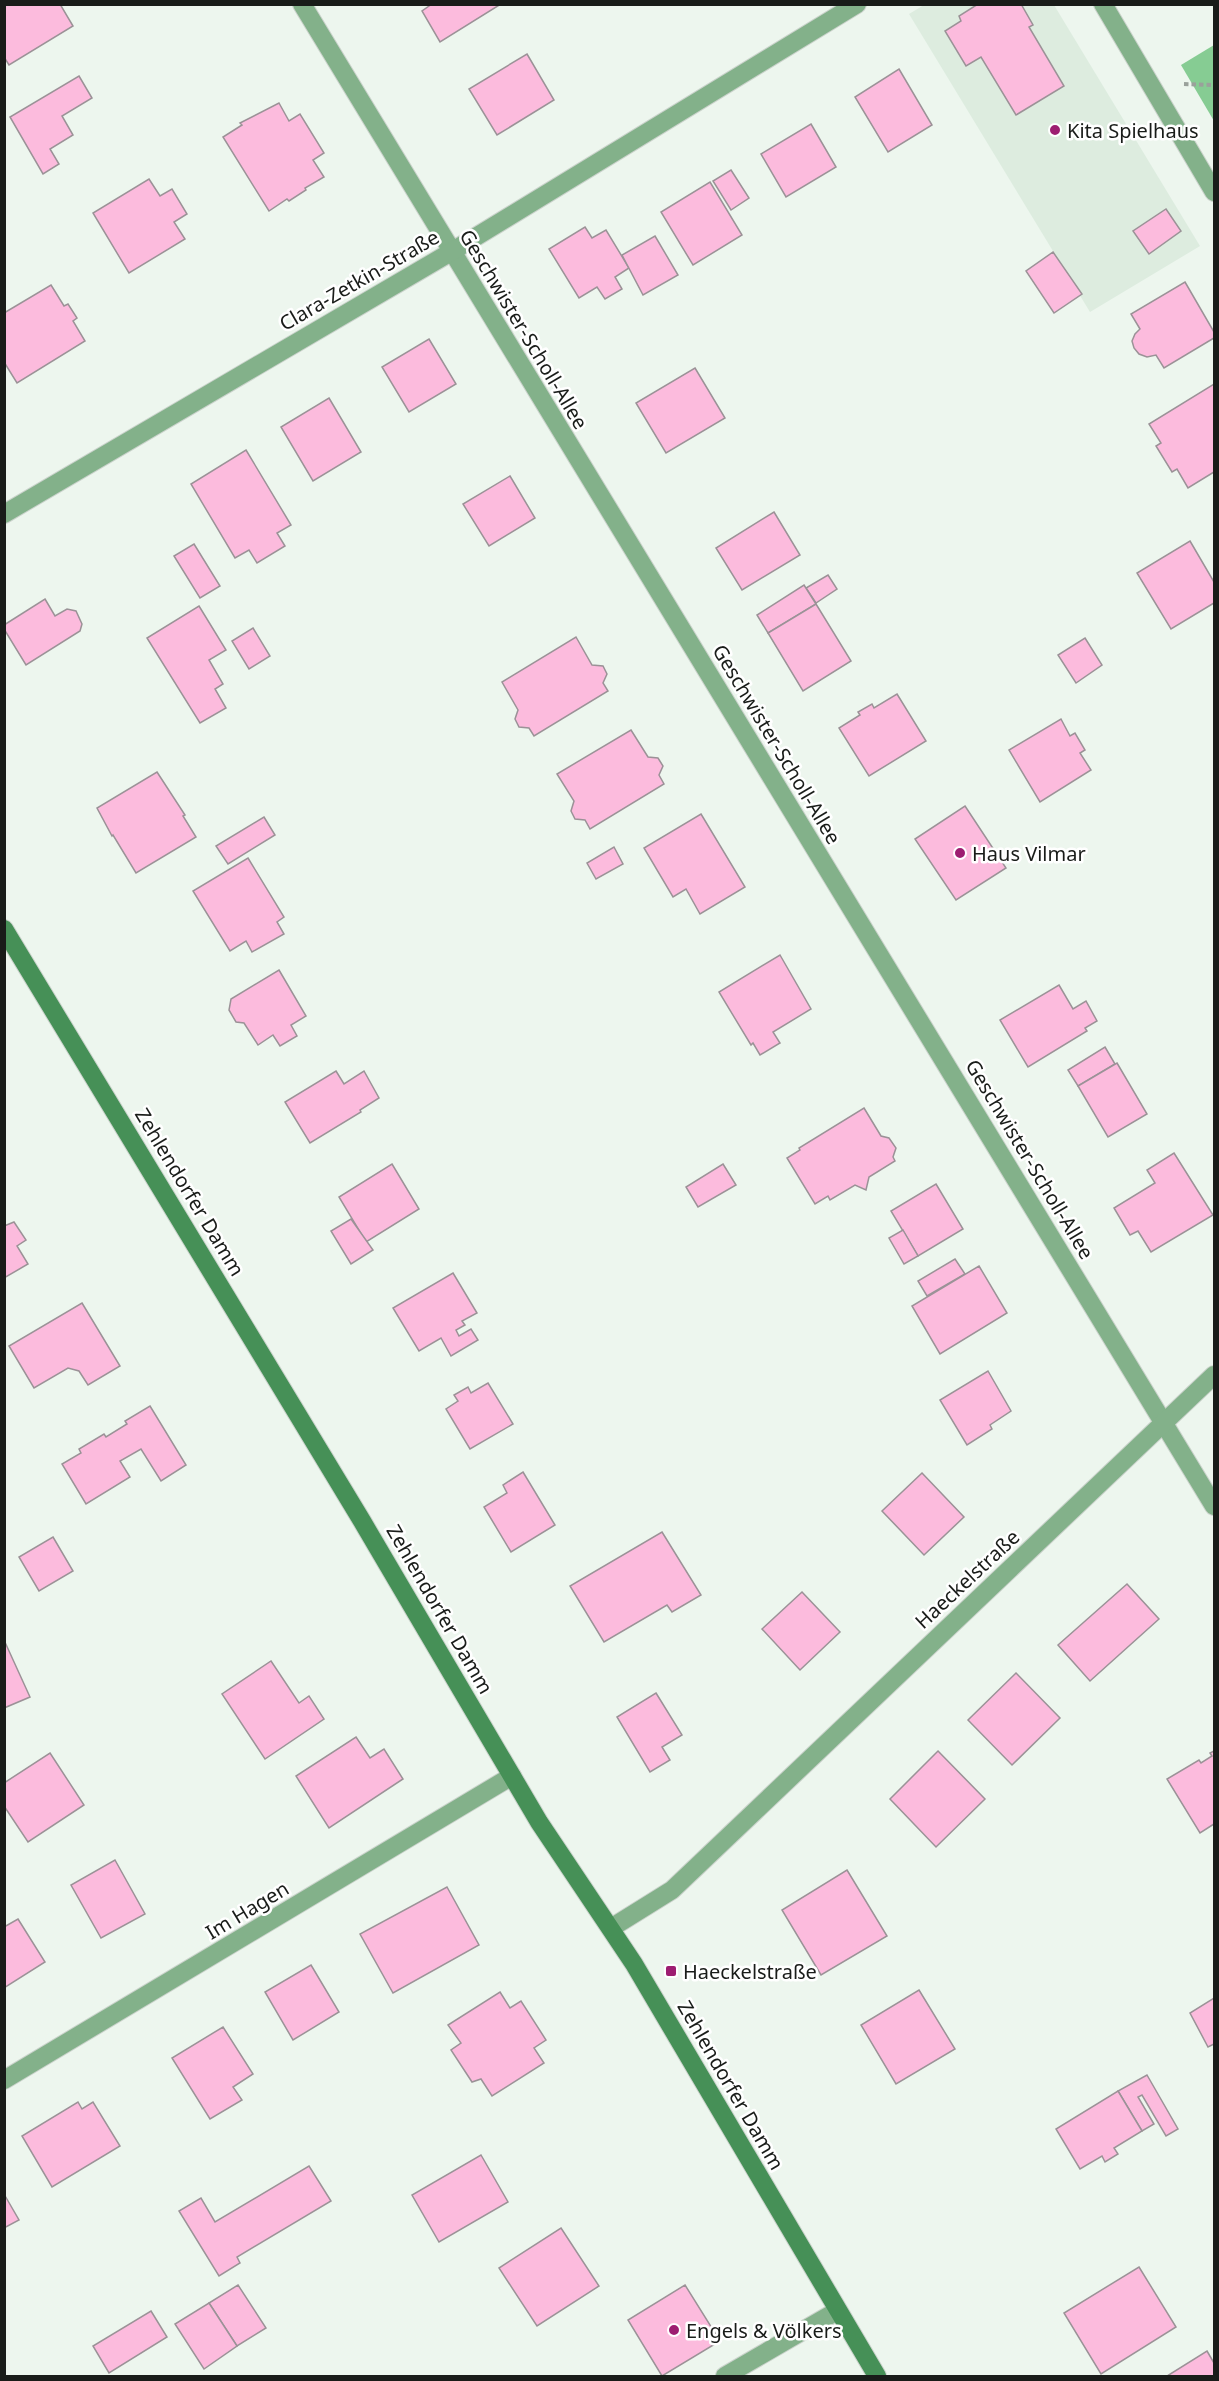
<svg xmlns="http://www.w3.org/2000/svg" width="1219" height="2381" viewBox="0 0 1219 2381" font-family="'Noto Sans',sans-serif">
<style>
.built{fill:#ddecdf}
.forest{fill:#86cc93}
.building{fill:#fcbbdd;stroke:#9b9297;stroke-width:1.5}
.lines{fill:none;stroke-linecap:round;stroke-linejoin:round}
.lane-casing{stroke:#cbd3cc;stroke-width:20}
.street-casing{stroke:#cbd3cc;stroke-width:20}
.secondary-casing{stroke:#cbd3cc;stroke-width:20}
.path{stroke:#9aa19b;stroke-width:4;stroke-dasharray:4.5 3;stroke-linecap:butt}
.lane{stroke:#83b18a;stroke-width:18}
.street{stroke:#83b18a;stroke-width:18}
.secondary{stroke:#469057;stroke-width:18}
.poi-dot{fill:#9d1d71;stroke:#fff;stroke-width:2}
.labels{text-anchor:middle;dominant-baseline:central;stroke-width:5;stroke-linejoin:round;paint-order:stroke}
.poi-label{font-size:20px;fill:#191c19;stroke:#fff;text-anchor:start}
.street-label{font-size:20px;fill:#191c19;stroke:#fff}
</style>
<rect width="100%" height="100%" fill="#edf6ee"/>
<path class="built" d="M 924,5 L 1054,5 L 1200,246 L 1090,312 L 909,14 Z"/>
<path class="forest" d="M 1214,45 L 1214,121 L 1181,65 Z"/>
<g class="building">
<path d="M 8,4 L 60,4 L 73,26 L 9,65 L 4,57 L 4,7 Z"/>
<path d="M 432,4 L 501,4 L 440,42 L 422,11 Z"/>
<path d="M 978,4 L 1021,4 L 1033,25 L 1029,27 L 1064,86 L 1016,115 L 981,57 L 966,66 L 945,31 L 961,21 L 959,16 Z"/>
<path d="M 527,54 L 554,100 L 497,135 L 469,89 Z"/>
<path d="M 899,69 L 932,125 L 888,152 L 855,97 Z"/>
<path d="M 79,76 L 92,98 L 62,116 L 73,135 L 50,149 L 59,164 L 43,174 L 10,117 Z"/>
<path d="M 279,103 L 289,121 L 300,114 L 324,153 L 313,160 L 324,177 L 305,188 L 306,190 L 289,201 L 287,199 L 269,211 L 223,137 L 242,125 L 240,123 Z"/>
<path d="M 811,124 L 836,167 L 786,197 L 761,154 Z"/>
<path d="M 731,170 L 749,198 L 731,210 L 713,181 Z"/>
<path d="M 149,179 L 160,196 L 172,189 L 187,214 L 174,222 L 185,239 L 129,273 L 93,213 Z"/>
<path d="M 710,182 L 742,235 L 693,265 L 661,212 Z"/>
<path d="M 1166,209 L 1181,231 L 1149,254 L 1133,231 Z"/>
<path d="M 585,227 L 592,238 L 606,230 L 629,268 L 615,277 L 622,289 L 605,299 L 597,287 L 579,298 L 549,249 Z"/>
<path d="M 655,236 L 678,275 L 643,295 L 622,255 Z"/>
<path d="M 1053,252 L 1082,294 L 1054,313 L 1026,271 Z"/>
<path d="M 1185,282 L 1214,332 L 1214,338 L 1164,368 L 1156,355 L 1147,357 L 1139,354 L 1134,348 L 1132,341 L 1135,334 L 1140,329 L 1131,314 Z"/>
<path d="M 51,285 L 64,306 L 68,304 L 77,318 L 73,321 L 85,341 L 17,383 L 4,362 L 4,313 Z"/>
<path d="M 429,339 L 456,384 L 409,412 L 382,367 Z"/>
<path d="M 695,368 L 725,418 L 666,453 L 636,403 Z"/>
<path d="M 1214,384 L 1214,472 L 1188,488 L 1177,469 L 1172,472 L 1156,446 L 1161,443 L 1149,424 Z"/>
<path d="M 329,398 L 361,452 L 313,481 L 281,427 Z"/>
<path d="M 246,450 L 291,525 L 277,533 L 285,546 L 257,563 L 249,550 L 235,558 L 191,484 Z"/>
<path d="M 510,476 L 535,518 L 489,546 L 463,504 Z"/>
<path d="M 774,512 L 800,555 L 742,590 L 716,548 Z"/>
<path d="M 1190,541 L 1214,582 L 1214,603 L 1171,629 L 1137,573 Z"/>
<path d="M 194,544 L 220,586 L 200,598 L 174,556 Z"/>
<path d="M 828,575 L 837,589 L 816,603 L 806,588 Z"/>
<path d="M 804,585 L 816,604 L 768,633 L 757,615 Z"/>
<path d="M 45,599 L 55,616 L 67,609 L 76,611 L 82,624 L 80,631 L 26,665 L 4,629 L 4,625 Z"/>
<path d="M 816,604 L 851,661 L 803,691 L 768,633 Z"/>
<path d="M 199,606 L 226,650 L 209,660 L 223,684 L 215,689 L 226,708 L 200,723 L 147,638 Z"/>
<path d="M 253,628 L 270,656 L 249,669 L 232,641 Z"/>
<path d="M 576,637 L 592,665 L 603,666 L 607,674 L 603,683 L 608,691 L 534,736 L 529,728 L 519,727 L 515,719 L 518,710 L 502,682 Z"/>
<path d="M 1085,638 L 1102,665 L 1076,683 L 1058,655 Z"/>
<path d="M 897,694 L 926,741 L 869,776 L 839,728 L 860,715 L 858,712 L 872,704 L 874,708 Z"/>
<path d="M 1061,719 L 1070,736 L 1075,733 L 1085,750 L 1080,753 L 1091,770 L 1040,802 L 1009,750 Z"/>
<path d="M 631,730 L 648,757 L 658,758 L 663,766 L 659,775 L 664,784 L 590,829 L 585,820 L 575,819 L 571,811 L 574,801 L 557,774 Z"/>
<path d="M 157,772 L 185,815 L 183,816 L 196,837 L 136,873 L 113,835 L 112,836 L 97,808 Z"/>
<path d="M 965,806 L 1006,868 L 956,900 L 915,839 Z"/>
<path d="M 701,814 L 745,887 L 700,914 L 686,889 L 673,897 L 644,848 Z"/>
<path d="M 264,817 L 275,835 L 228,864 L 216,846 Z"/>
<path d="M 614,847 L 623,864 L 596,879 L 587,863 Z"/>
<path d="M 248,858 L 284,917 L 277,922 L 284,934 L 252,952 L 246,941 L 230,951 L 193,891 Z"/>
<path d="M 780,955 L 811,1009 L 773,1032 L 780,1043 L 760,1055 L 753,1043 L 751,1045 L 719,992 Z"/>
<path d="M 279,970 L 306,1016 L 291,1025 L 297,1036 L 280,1046 L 273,1035 L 258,1045 L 244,1023 L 236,1022 L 229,1010 L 231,999 Z"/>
<path d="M 1059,985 L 1073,1009 L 1086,1001 L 1097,1021 L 1085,1028 L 1087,1031 L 1028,1067 L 1000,1020 Z"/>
<path d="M 1105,1047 L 1115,1064 L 1078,1086 L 1068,1070 Z"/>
<path d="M 1117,1063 L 1147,1114 L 1108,1137 L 1078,1086 Z"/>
<path d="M 336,1071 L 344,1084 L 364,1071 L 379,1098 L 360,1110 L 361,1112 L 310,1143 L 285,1102 Z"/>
<path d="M 864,1108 L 881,1136 L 889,1138 L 896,1148 L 893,1157 L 895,1161 L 869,1177 L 866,1190 L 855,1185 L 830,1200 L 828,1196 L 815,1204 L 787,1158 L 800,1150 L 799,1148 Z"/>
<path d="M 1174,1153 L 1213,1215 L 1151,1252 L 1138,1231 L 1130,1235 L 1114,1208 L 1155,1183 L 1147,1170 Z"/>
<path d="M 392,1164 L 419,1209 L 366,1242 L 339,1197 Z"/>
<path d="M 723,1164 L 736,1185 L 698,1207 L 686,1187 Z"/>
<path d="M 936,1184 L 963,1229 L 918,1256 L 891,1211 Z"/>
<path d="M 351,1219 L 373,1250 L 351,1264 L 331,1231 Z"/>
<path d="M 14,1222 L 26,1240 L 17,1246 L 28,1264 L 4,1278 L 4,1226 Z"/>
<path d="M 903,1230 L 918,1256 L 904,1264 L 889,1238 Z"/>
<path d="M 955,1259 L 965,1274 L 927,1296 L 918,1281 Z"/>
<path d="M 979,1266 L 1007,1313 L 940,1354 L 912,1306 Z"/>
<path d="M 453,1273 L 477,1313 L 462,1321 L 465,1325 L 456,1330 L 459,1336 L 471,1329 L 478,1340 L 451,1356 L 441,1338 L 419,1351 L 393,1308 Z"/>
<path d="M 82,1303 L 120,1366 L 88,1385 L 79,1371 L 68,1368 L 34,1388 L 9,1346 Z"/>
<path d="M 988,1371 L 1011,1411 L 990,1425 L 992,1429 L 967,1445 L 940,1400 Z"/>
<path d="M 488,1383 L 513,1424 L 470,1449 L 446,1409 L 458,1401 L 454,1395 L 468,1387 L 471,1393 Z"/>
<path d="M 150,1406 L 186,1465 L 161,1481 L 141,1449 L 120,1461 L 130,1477 L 86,1504 L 62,1464 L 81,1453 L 79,1449 L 104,1434 L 106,1437 L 127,1424 L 125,1421 Z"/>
<path d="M 523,1472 L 555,1525 L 511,1552 L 484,1507 L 507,1493 L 503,1485 Z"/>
<path d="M 922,1473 L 964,1517 L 924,1555 L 882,1511 Z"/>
<path d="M 662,1532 L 701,1595 L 672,1612 L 667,1605 L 604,1642 L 570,1586 Z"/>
<path d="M 53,1537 L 73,1571 L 39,1591 L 19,1557 Z"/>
<path d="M 1127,1584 L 1159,1619 L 1090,1681 L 1058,1645 Z"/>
<path d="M 802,1592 L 840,1632 L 800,1670 L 762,1629 Z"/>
<path d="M 4,1640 L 30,1697 L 4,1708 Z"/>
<path d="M 271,1661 L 299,1703 L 309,1696 L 324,1719 L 265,1759 L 222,1694 Z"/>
<path d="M 1016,1673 L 1060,1718 L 1012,1765 L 968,1720 Z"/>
<path d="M 656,1693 L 682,1735 L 662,1747 L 670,1760 L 650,1772 L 617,1717 Z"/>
<path d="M 356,1737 L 370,1758 L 384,1749 L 403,1779 L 329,1828 L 296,1776 Z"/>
<path d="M 938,1751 L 985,1799 L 936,1847 L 890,1799 Z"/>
<path d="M 1214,1751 L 1214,1824 L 1200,1833 L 1167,1779 L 1199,1760 L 1201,1763 L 1212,1756 L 1210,1753 Z"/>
<path d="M 50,1753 L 84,1805 L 28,1842 L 4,1806 L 4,1783 Z"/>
<path d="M 115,1860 L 145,1914 L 101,1938 L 71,1885 Z"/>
<path d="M 847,1870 L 887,1936 L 821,1975 L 782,1910 Z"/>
<path d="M 447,1887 L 479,1945 L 393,1993 L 360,1934 Z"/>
<path d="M 18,1919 L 45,1962 L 4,1988 L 4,1927 Z"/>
<path d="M 311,1965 L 339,2012 L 293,2040 L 265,1992 Z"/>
<path d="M 919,1990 L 955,2049 L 896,2084 L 861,2025 Z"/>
<path d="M 500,1992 L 510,2008 L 521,2001 L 546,2040 L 534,2048 L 544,2063 L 492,2096 L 481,2079 L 472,2082 L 451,2050 L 461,2043 L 448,2025 Z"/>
<path d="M 1214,1998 L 1214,2044 L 1208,2047 L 1190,2013 Z"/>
<path d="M 223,2027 L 253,2074 L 233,2087 L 242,2100 L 210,2119 L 172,2058 Z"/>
<path d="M 1147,2075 L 1178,2129 L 1166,2136 L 1142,2095 L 1138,2097 L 1154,2124 L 1142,2131 L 1118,2091 Z"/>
<path d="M 1118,2091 L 1142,2131 L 1114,2148 L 1118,2154 L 1105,2162 L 1102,2156 L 1080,2169 L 1056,2129 Z"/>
<path d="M 78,2102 L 82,2109 L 93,2102 L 120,2146 L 52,2187 L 22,2136 Z"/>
<path d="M 481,2155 L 508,2202 L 439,2242 L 412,2195 Z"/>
<path d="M 309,2166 L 331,2201 L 237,2257 L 240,2263 L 219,2276 L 179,2211 L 201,2198 L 215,2222 Z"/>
<path d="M 4,2194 L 19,2220 L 4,2228 Z"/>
<path d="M 561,2228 L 599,2286 L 537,2326 L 499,2268 Z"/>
<path d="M 1139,2267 L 1176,2327 L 1101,2374 L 1064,2313 Z"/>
<path d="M 238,2285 L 266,2328 L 237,2346 L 209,2303 Z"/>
<path d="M 685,2285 L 720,2341 L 662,2376 L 628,2320 Z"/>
<path d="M 209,2303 L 237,2346 L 204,2369 L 175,2324 Z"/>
<path d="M 151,2311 L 167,2337 L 109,2373 L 93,2346 Z"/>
<path d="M 1207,2351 L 1214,2363 L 1214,2376 L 1167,2376 Z"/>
</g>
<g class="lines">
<g class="lane-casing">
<path id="lane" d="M 725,2376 L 837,2311"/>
</g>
<g class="street-casing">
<g id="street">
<path d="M 302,4 L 1214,1506"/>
<path d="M 1103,4 L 1214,192"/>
<path d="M 4,514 L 451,252 L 857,4"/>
<path d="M 611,1928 L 672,1890 L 1214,1375"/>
<path d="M 4,2080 L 512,1776"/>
</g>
</g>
<g class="secondary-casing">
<path id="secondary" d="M 4,929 L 362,1521 L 539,1822 L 634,1964 L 877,2376"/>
</g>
<path class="path" d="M 1184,84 L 1214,85"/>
<use href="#lane" class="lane"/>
<use href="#street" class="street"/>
<use href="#secondary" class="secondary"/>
</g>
<g class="poi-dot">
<circle cx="1055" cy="130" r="6"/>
<circle cx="960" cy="853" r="6"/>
<rect x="665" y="1965" width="12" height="12" rx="3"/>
<circle cx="674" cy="2330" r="6"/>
</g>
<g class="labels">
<g class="poi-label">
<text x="1067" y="130">Kita Spielhaus</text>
<text x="972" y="853">Haus Vilmar</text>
<text x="683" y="1971">Haeckelstraße</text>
<text x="686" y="2330">Engels &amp; Völkers</text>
</g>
<g class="street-label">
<text transform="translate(359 280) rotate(-30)">Clara-Zetkin-Straße</text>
<text transform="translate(524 329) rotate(59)">Geschwister-Scholl-Allee</text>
<text transform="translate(777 744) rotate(59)">Geschwister-Scholl-Allee</text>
<text transform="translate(1030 1159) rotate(59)">Geschwister-Scholl-Allee</text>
<text transform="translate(190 1192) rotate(59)">Zehlendorfer Damm</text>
<text transform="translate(967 1579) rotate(-43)">Haeckelstraße</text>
<text transform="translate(440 1609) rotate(60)">Zehlendorfer Damm</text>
<text transform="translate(247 1910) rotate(-31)">Im Hagen</text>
<text transform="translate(731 2085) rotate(60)">Zehlendorfer Damm</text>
</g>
</g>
<rect width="1219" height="2381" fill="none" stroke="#191c19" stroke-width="12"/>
</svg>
